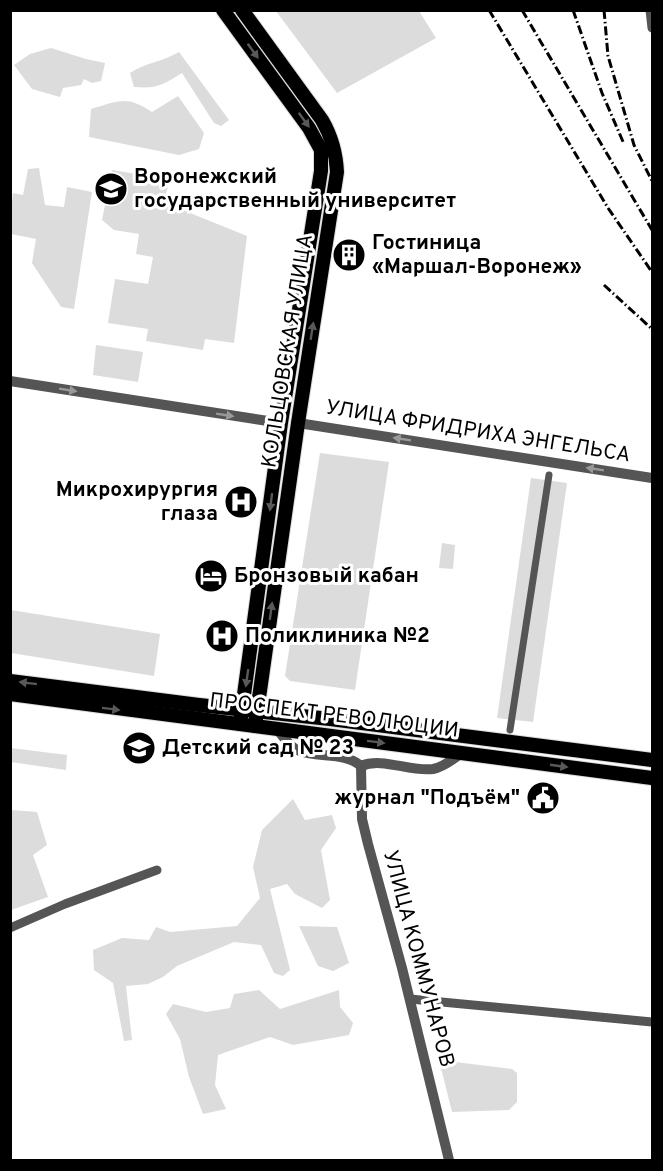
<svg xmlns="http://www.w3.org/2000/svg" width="663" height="1171" viewBox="0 0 663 1171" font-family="Overpass,sans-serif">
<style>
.green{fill:#dcdcdc}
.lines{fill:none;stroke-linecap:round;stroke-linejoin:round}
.primary-casing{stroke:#dbdbdb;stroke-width:16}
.pedestrian{stroke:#555;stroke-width:7}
.minor{stroke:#555;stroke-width:9}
.tertiary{stroke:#555;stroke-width:10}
.primary{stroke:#000;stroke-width:14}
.rail{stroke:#000;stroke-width:3;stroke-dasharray:9 3 1.5 3;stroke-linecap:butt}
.oneway{fill:#595959}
.oneway2{fill:#999}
.labels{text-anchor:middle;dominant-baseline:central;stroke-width:6;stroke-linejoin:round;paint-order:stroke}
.poi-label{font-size:21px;font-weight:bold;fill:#000;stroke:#fff;text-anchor:start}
.street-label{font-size:21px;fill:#000;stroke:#fff}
</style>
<rect width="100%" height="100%" fill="#fff"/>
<g class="green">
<path d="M 276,11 L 419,11 L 436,38 L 337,93 Z"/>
<path d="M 51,48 L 86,59 L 105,63 L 101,81 L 92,83 L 84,79 L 81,85 L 63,88 L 60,97 L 32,89 L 14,65 L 30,54 Z"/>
<path d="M 179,52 L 229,120 L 221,126 L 214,123 L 182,73 C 163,85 156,89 134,87 L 130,73 C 145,63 164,61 179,52 Z"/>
<path d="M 178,96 L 204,133 L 199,149 L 179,155 L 89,137 L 91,109 C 119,101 126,95 152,112 Z"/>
<path d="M 39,168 L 45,205 L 64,207 L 67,187 L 92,192 L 74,309 L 61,307 L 32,263 L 36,239 L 11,234 L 11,202 L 12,202 L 13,193 L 23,195 L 28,169 Z"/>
<path d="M 112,170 L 161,178 L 168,187 L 163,202 L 247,236 L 234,343 L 205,339 L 203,350 L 146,341 L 148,329 L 108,323 L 115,279 L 148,284 L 153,257 L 136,254 L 139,234 L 114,230 L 102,220 Z"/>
<path d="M 96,345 L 143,352 L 138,382 L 93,375 Z"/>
<path d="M 320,453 L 389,462 L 355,690 L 290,681 L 285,676 Z"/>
<path d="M 531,478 L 567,483 L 533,722 L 497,718 Z"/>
<path d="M 442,543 L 455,545 L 453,569 L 439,568 Z"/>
<path d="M 11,610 L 160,634 L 154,676 L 11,653 Z"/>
<path d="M 11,748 L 67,755 L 66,770 L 11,762 Z"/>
<path d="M 293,799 L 305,820 L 332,815 L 336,828 L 321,850 L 330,900 L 322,908 L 295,894 L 287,884 L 270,889 L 290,970 L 283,976 L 274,973 L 261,945 L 234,942 L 177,966 L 163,977 L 148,984 L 126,986 L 132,1040 L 124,1041 L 113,983 L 94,970 L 93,950 L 122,938 L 149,940 L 156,927 L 170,932 L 237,926 L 260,898 L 253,867 L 262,830 Z"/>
<path d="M 11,810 L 37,812 L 47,845 L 33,855 L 48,897 L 11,910 Z"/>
<path d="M 299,926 L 337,927 L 349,963 L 333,971 L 318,966 Z"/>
<path d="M 259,990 L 280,1009 L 339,990 L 340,1007 L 353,1023 L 349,1035 L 293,1045 L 270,1037 L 218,1055 L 215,1085 L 226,1109 L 203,1114 L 189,1077 L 180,1039 L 166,1014 L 173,1004 L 206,1012 L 230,1008 L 234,994 Z"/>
<path d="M 439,1060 L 512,1069 L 517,1073 L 517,1102 L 509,1110 L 452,1112 Z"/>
</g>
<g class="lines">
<g class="primary-casing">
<g id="primary">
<path d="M 223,10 L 309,128 L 321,150 L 321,171 L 281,423 L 240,724"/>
<path d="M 242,10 L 322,120 C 332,137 336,152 337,172 L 298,423 L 255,726"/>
<path d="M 10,681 L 199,705 L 330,719 L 652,760"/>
<path d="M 10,694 L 652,778"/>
</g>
</g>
<path class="pedestrian" d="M 510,730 L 549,475"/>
<g class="minor">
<path d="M 650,10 L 652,28"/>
<path d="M 10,928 L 65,904 L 157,870"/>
<path d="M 410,999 L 652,1022"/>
</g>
<g class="tertiary">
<path d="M 10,381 L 281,423"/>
<path d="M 298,423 L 652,478"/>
<path d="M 277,729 C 283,736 288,745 297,750 C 317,759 344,751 361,766"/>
<path d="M 361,766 L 362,819 L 368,844 L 402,968 L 449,1160"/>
<path d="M 361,766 C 383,757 409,772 433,769 C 444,767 453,759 462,753"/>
</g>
<use href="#primary" class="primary"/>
<g class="rail">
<path d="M 489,10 L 608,208 L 652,272"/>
<path d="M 522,10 L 652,230"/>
<path d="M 573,10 L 602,93 L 624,144"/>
<path d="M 604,10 L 608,56 L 634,145 L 652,181"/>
<path d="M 604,285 L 652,329"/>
</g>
</g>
<defs><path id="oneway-solid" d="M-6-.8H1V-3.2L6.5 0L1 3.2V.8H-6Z" transform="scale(1.5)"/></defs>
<g class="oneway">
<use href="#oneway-solid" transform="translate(253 51) rotate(54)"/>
<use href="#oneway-solid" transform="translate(304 120) rotate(54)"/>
<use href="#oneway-solid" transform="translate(312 331) rotate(-81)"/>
<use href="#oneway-solid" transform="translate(271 502) rotate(97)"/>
<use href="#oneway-solid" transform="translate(271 611) rotate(-82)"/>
<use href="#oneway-solid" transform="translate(247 678) rotate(98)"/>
<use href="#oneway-solid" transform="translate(28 683) rotate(-173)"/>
<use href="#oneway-solid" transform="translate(111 709) rotate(7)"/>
<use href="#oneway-solid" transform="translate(376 742) rotate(7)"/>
<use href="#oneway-solid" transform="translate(559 766) rotate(8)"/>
</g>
<g class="oneway2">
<use href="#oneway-solid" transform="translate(68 390) rotate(9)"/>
<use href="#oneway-solid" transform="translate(225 415) rotate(9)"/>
<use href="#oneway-solid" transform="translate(402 439) rotate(-171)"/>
<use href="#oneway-solid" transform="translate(595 469) rotate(-171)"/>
</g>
<defs>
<g id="university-disc" transform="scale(1.725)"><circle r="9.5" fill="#000" stroke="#fff"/><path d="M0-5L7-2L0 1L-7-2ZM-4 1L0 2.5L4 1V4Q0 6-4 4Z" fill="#fff"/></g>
<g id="building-disc" transform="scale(1.725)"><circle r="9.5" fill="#000" stroke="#fff"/><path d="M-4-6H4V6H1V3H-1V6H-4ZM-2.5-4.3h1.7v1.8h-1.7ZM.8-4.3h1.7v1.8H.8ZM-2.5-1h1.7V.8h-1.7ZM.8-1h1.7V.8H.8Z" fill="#fff"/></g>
<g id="hospital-disc" transform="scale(1.725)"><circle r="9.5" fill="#000" stroke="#fff"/><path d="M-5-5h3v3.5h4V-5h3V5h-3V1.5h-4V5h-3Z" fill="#fff"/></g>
<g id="hotel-disc" transform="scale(1.725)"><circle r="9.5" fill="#000" stroke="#fff"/><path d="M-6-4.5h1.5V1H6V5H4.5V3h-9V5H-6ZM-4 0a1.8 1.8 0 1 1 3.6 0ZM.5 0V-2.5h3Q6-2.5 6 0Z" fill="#fff"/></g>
<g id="school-disc" transform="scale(1.725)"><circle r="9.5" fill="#000" stroke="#fff"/><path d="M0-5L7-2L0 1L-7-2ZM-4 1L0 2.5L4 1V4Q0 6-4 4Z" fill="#fff"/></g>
<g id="civic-disc" transform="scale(1.725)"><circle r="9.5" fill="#000" stroke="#fff"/><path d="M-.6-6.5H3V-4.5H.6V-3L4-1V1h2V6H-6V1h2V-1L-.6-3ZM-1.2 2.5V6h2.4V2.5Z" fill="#fff"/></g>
</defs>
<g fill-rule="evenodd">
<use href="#university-disc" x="111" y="189"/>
<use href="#building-disc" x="349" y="255"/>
<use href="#hospital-disc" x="241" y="502"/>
<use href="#hotel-disc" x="211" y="576"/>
<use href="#hospital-disc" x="222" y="636"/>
<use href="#school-disc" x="139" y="748"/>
<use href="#civic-disc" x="543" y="798"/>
</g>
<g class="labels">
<g class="poi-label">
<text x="134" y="177">Воронежский<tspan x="134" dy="24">государственный университет</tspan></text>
<text x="372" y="243">Гостиница<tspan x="372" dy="24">«Маршал-Воронеж»</tspan></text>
<text x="218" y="490" text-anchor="end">Микрохирургия<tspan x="218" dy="24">глаза</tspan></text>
<text x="234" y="576">Бронзовый кабан</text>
<text x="245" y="636">Поликлиника №2</text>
<text x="162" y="748">Детский сад № 23</text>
<text x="520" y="798" text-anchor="end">журнал "Подъём"</text>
</g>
<g class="street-label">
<text transform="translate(288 351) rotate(-81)">КОЛЬЦОВСКАЯ УЛИЦА</text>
<text transform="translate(478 432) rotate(9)">УЛИЦА ФРИДРИХА ЭНГЕЛЬСА</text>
<text transform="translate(334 716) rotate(7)">ПРОСПЕКТ РЕВОЛЮЦИИ</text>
<text transform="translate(418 959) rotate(75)">УЛИЦА КОММУНАРОВ</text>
</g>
</g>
<rect width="663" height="1171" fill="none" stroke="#000000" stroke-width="24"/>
</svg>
